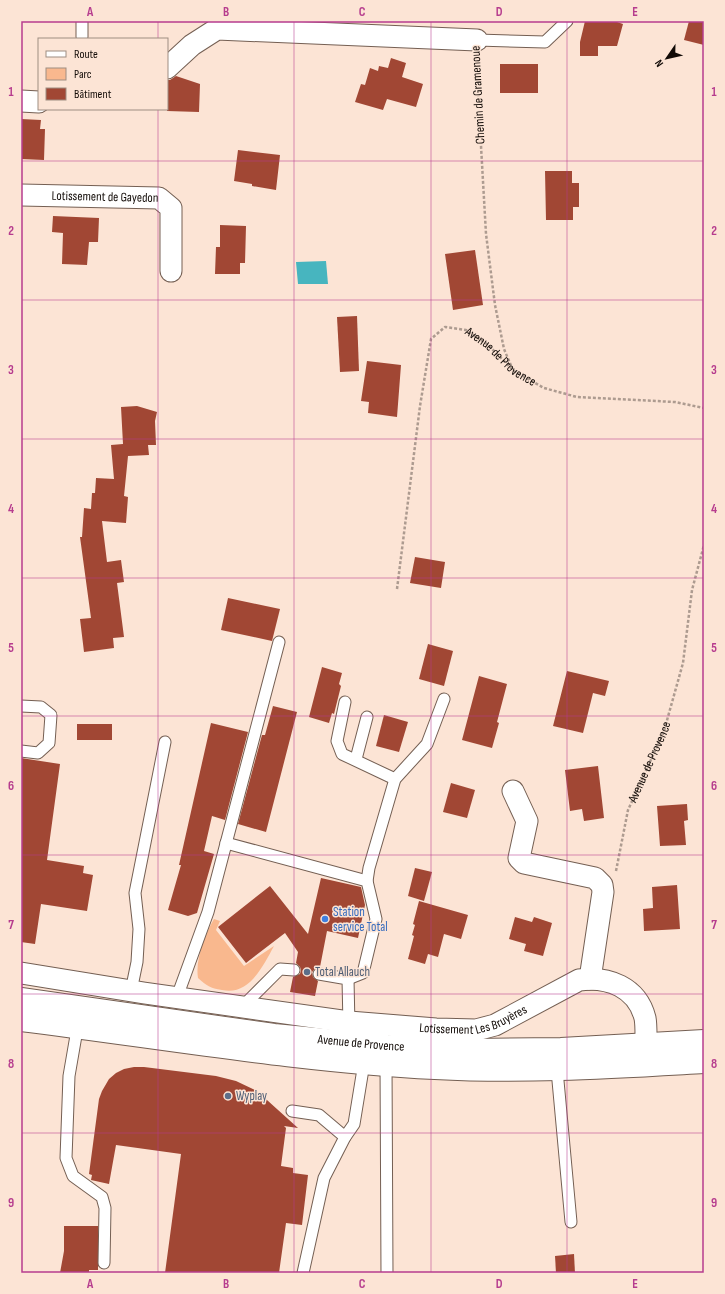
<svg xmlns="http://www.w3.org/2000/svg" width="725" height="1294" viewBox="0 0 725 1294" font-family="'Sofia Sans Condensed',sans-serif">
<style>
.green{fill:#f9b88e}
.water{fill:#47b5bf}
.building{fill:#a14734}
.lines{fill:none;stroke-linecap:round;stroke-linejoin:round}
.lane-casing{stroke:#745f53;stroke-width:13}
.street-casing{stroke:#745f53;stroke-width:23}
.secondary-casing{stroke:#745f53;stroke-width:24}
.path{stroke:#ad9b90;stroke-width:2.5;stroke-dasharray:3 2;stroke-linecap:butt}
.lane{stroke:#fff;stroke-width:11}
.street{stroke:#fff;stroke-width:21}
.secondary{stroke:#fff;stroke-width:22}
.grid{fill:none;stroke:#b63c8e;stroke-width:1;stroke-opacity:0.55}
.shop-dot{fill:#3f7fe0;stroke:#fce4d5;stroke-width:1.5}
.service-dot{fill:#5c6f8a;stroke:#fce4d5;stroke-width:1.5}
.labels{text-anchor:middle;dominant-baseline:central;stroke-width:3;stroke-linejoin:round;paint-order:stroke}
.street-label{font-size:13px;fill:#110a06;stroke:#fce4d5}
.shop-label{font-size:13px;fill:#366cbe;stroke:#fce4d5;text-anchor:start}
.service-label{font-size:13px;fill:#4e5e75;stroke:#fce4d5;text-anchor:start}
.neatline{fill:none;stroke:#b63c8e;stroke-width:1.5}
.grid-label{font-size:13px;text-anchor:middle;font-weight:bold;fill:#b63c8e}
</style>
<rect width="100%" height="100%" fill="#fce4d5"/>
<path class="green" d="M 214,919 L 220,921 L 216,930 L 244,966 L 274,946 C 263,966 249,996 222,990 C 210,988 207,986 198,978 C 195,960 205,934 214,919 Z"/>
<path class="water" d="M 326,261 L 328,284 L 298,284 L 296,262 Z"/>
<g class="building">
<path d="M 585,21 L 614,21 L 623,24 L 617,46 L 598,46 L 598,56 L 580,56 L 580,42 Z"/>
<path d="M 689,21 L 704,21 L 704,45 L 684,40 Z"/>
<path d="M 391,58 L 406,63 L 402,77 L 423,84 L 416,107 L 387,99 L 383,110 L 355,102 L 361,84 L 365,85 L 370,68 L 378,71 L 379,66 L 388,68 Z"/>
<rect x="500" y="64" width="38" height="29"/>
<path d="M 176,76 L 200,84 L 199,112 L 167,111 L 167,80 L 170,80 Z"/>
<path d="M 21,119 L 41,120 L 40,129 L 45,129 L 44,160 L 21,159 Z"/>
<path d="M 238,150 L 280,155 L 276,190 L 252,186 L 252,184 L 234,181 Z"/>
<path d="M 545,171 L 572,171 L 572,183 L 579,183 L 579,207 L 573,207 L 573,220 L 546,220 Z"/>
<path d="M 53,216 L 99,218 L 98,242 L 89,242 L 87,265 L 62,264 L 63,233 L 52,232 Z"/>
<path d="M 220,225 L 246,226 L 245,263 L 240,263 L 240,274 L 215,274 L 216,247 L 220,247 Z"/>
<path d="M 475,250 L 483,305 L 453,310 L 445,254 Z"/>
<path d="M 357,316 L 359,371 L 340,372 L 337,317 Z"/>
<path d="M 367,361 L 401,365 L 397,417 L 368,413 L 369,402 L 361,401 Z"/>
<path d="M 137,406 L 157,412 L 155,421 L 156,445 L 148,445 L 149,455 L 128,456 L 124,496 L 128,497 L 126,523 L 102,521 L 107,562 L 121,560 L 124,582 L 117,583 L 124,637 L 113,638 L 114,648 L 84,652 L 80,619 L 91,618 L 80,537 L 82,537 L 84,508 L 91,509 L 92,493 L 95,493 L 96,478 L 114,479 L 111,445 L 123,444 L 121,407 Z"/>
<path d="M 415,557 L 445,562 L 441,588 L 410,583 Z"/>
<path d="M 228,598 L 280,609 L 272,641 L 221,630 Z"/>
<path d="M 428,644 L 453,651 L 444,686 L 419,679 Z"/>
<path d="M 322,667 L 342,673 L 339,684 L 341,686 L 334,714 L 332,713 L 329,723 L 309,717 Z"/>
<path d="M 567,671 L 609,681 L 605,696 L 593,693 L 583,733 L 553,726 Z"/>
<path d="M 479,676 L 507,684 L 497,722 L 499,723 L 492,748 L 462,740 Z"/>
<path d="M 273,706 L 297,712 L 266,832 L 238,824 L 262,735 L 265,735 Z"/>
<path d="M 384,715 L 408,722 L 399,752 L 376,746 Z"/>
<path d="M 211,723 L 248,732 L 225,820 L 212,816 L 204,851 L 214,854 L 197,913 L 188,916 L 168,910 L 181,865 L 179,865 Z"/>
<rect x="77" y="724" width="35" height="16"/>
<path d="M 21,758 L 60,764 L 47,860 L 84,866 L 83,873 L 93,875 L 87,911 L 41,904 L 35,944 L 21,942 Z"/>
<path d="M 598,766 L 604,818 L 584,821 L 582,809 L 570,811 L 565,770 Z"/>
<path d="M 451,783 L 475,790 L 467,818 L 443,812 Z"/>
<path d="M 687,804 L 688,820 L 684,821 L 686,845 L 660,846 L 657,806 Z"/>
<path d="M 415,868 L 432,872 L 424,901 L 408,896 Z"/>
<path d="M 321,878 L 361,887 L 365,905 L 358,938 L 327,931 L 320,967 L 316,968 L 312,972 L 313,977 L 318,981 L 315,996 L 290,992 L 293,977 L 300,974 L 301,970 L 300,967 L 296,963 L 298,952 L 285,933 L 246,963 L 218,927 L 270,886 L 308,934 Z"/>
<path d="M 677,885 L 680,929 L 644,931 L 643,909 L 653,908 L 652,887 Z"/>
<path d="M 419,901 L 468,915 L 461,939 L 444,934 L 438,957 L 428,954 L 425,964 L 408,959 L 414,936 L 412,935 L 415,925 L 413,924 Z"/>
<path d="M 515,917 L 532,922 L 534,917 L 552,923 L 543,956 L 524,951 L 526,944 L 509,939 Z"/>
<path d="M 134,1067 L 144,1067 L 216,1076 L 236,1081 L 257,1091 L 298,1128 L 284,1126 L 286,1128 L 281,1166 L 293,1168 L 293,1173 L 308,1175 L 302,1225 L 286,1223 L 279,1273 L 165,1273 L 181,1154 L 116,1145 L 109,1184 L 91,1180 L 92,1175 L 89,1174 L 99,1099 L 102,1091 L 109,1079 L 116,1073 L 124,1069 Z"/>
<path d="M 64,1226 L 98,1226 L 98,1270 L 89,1270 L 89,1273 L 60,1273 L 64,1251 Z"/>
<path d="M 574,1254 L 575,1273 L 556,1273 L 555,1256 Z"/>
</g>
<g class="lines">
<g class="lane-casing">
<g id="lane">
<path d="M 82,37 L 82,21"/>
<path d="M 477,40 L 545,42 L 567,21"/>
<path d="M 345,702 L 337,741 L 342,754 L 395,779"/>
<path d="M 21,706 L 41,707 L 51,715 L 49,743 L 38,753 L 21,751"/>
<path d="M 356,759 L 367,717"/>
<path d="M 226,843 L 367,881 L 376,919 L 363,973 L 348,979"/>
<path d="M 367,881 L 369,868 L 395,779 L 427,744 L 444,699"/>
<path d="M 319,974 L 348,979 L 349,1026"/>
<path d="M 131,991 L 137,962 L 139,929 L 135,893 L 165,742"/>
<path d="M 177,997 L 208,912 L 279,642"/>
<path d="M 243,1006 L 280,969 L 294,970"/>
<path d="M 78,1024 L 69,1076 L 66,1158 L 73,1176 L 102,1197 L 105,1208 L 104,1263"/>
<path d="M 386,1062 L 387,1273"/>
<path d="M 557,1070 L 571,1222"/>
<path d="M 292,1111 L 319,1115 L 345,1137"/>
<path d="M 303,1273 L 324,1178 L 345,1137 L 354,1124 L 364,1063 L 362,1061"/>
</g>
</g>
<g class="street-casing">
<g id="street">
<path d="M 167,68 L 192,45 L 217,29 L 477,40"/>
<path d="M 21,101 L 39,102"/>
<path id="s3" d="M 21,195 L 159,198 L 171,208 L 171,271"/>
<path d="M 513,791 L 527,821 L 519,858 L 524,863 L 595,878 L 602,885 L 603,892 L 590,979"/>
<path id="s4" d="M 21,973 L 144,993 L 349,1022 L 436,1029 L 476,1030 L 495,1025 L 579,980 C 608,976 637,987 645,1018 C 646,1023 646,1031 646,1036 C 646,1045 647,1053 648,1061"/>
</g>
</g>
<g class="secondary-casing">
<g id="secondary">
<path id="s5" d="M 21,999 L 274,1035 L 387,1046 L 474,1050 L 561,1049 L 704,1041"/>
<path d="M 21,1020 C 159,1037 296,1061 435,1068 C 525,1073 615,1067 704,1062"/>
</g>
</g>
<g class="path">
<path d="M 477,61 L 478,93 L 486,234 L 495,305 L 504,349 L 512,368"/>
<path id="s1" d="M 397,589 L 420,406 L 431,339 L 445,327 L 466,330 L 487,344 L 514,371 L 544,388 L 577,397 L 675,402 L 704,408"/>
<path id="s2" d="M 616,871 L 628,810 L 664,731 L 683,663 L 692,590 L 704,545"/>
</g>
<use href="#lane" class="lane"/>
<use href="#street" class="street"/>
<use href="#secondary" class="secondary"/>
</g>
<path class="grid" d="M 158,21 L 158,39M 294,21 L 294,1273M 431,21 L 431,1273M 567,21 L 567,1273M 158,109 L 158,1273M 21,161 L 704,161M 21,300 L 704,300M 21,439 L 704,439M 21,578 L 704,578M 21,716 L 704,716M 21,855 L 704,855M 21,994 L 704,994M 21,1133 L 704,1133"/>
<circle class="shop-dot" cx="325" cy="919" r="4"/>
<g class="service-dot">
<circle cx="307" cy="972" r="4"/>
<circle cx="228" cy="1096" r="4"/>
</g>
<g class="labels">
<g class="street-label">
<text transform="translate(478 95) rotate(-93)">Chemin de Gramenoue</text>
<text stroke="none"><textPath href="#s3" startOffset="84">Lotissement de Gayedon</textPath></text>
<text stroke="none"><textPath href="#s1" startOffset="336">Avenue de Provence</textPath></text>
<text stroke="none"><textPath href="#s2" startOffset="115">Avenue de Provence</textPath></text>
<text stroke="none"><textPath href="#s4" startOffset="458">Lotissement Les Bruyères</textPath></text>
<text stroke="none"><textPath href="#s5" startOffset="343">Avenue de Provence</textPath></text>
</g>
<g class="shop-label">
<text x="333" y="912">Station<tspan x="333" dy="15">service Total</tspan></text>
</g>
<g class="service-label">
<text x="315" y="972">Total Allauch</text>
<text x="236" y="1096">Wyplay</text>
</g>
</g>
<rect width="725" height="1294" fill="none" stroke="#fce4d5" stroke-width="44"/>
<rect x="38" y="38" width="130" height="72" fill="#fce4d5" stroke="#9e8d82"/>
<rect x="46" y="51" width="20" height="6" fill="#ffffff" stroke="#9e8d82"/>
<text x="74" y="58" font-size="12" fill="#110a06">Route</text>
<rect x="46" y="68" width="20" height="12" fill="#f9b88e" stroke="#9e8d82"/>
<text x="74" y="78" font-size="12" fill="#110a06">Parc</text>
<rect x="46" y="88" width="20" height="12" fill="#a14734" stroke="#9e8d82"/>
<text x="74" y="98" font-size="12" fill="#110a06">Bâtiment</text>
<g transform="translate(667 58) rotate(236)" stroke="#fce4d5" stroke-width="3" paint-order="stroke">
<path d="M0-3L7 15L0 10L-7 15Z" fill="#110a06"/>
<text y="-6" font-size="11" font-weight="bold" text-anchor="middle" fill="#110a06">N</text>
</g>
<rect x="22" y="22" width="681" height="1250" class="neatline"/>
<g class="grid-label">
<text x="90" y="16">A</text>
<text x="226" y="16">B</text>
<text x="362" y="16">C</text>
<text x="499" y="16">D</text>
<text x="635" y="16">E</text>
<text x="11" y="96">1</text>
<text x="714" y="96">1</text>
<text x="11" y="235">2</text>
<text x="714" y="235">2</text>
<text x="11" y="374">3</text>
<text x="714" y="374">3</text>
<text x="11" y="513">4</text>
<text x="714" y="513">4</text>
<text x="11" y="652">5</text>
<text x="714" y="652">5</text>
<text x="11" y="790">6</text>
<text x="714" y="790">6</text>
<text x="11" y="929">7</text>
<text x="714" y="929">7</text>
<text x="11" y="1068">8</text>
<text x="714" y="1068">8</text>
<text x="11" y="1207">9</text>
<text x="714" y="1207">9</text>
<text x="90" y="1288">A</text>
<text x="226" y="1288">B</text>
<text x="362" y="1288">C</text>
<text x="499" y="1288">D</text>
<text x="635" y="1288">E</text>
</g>
</svg>
